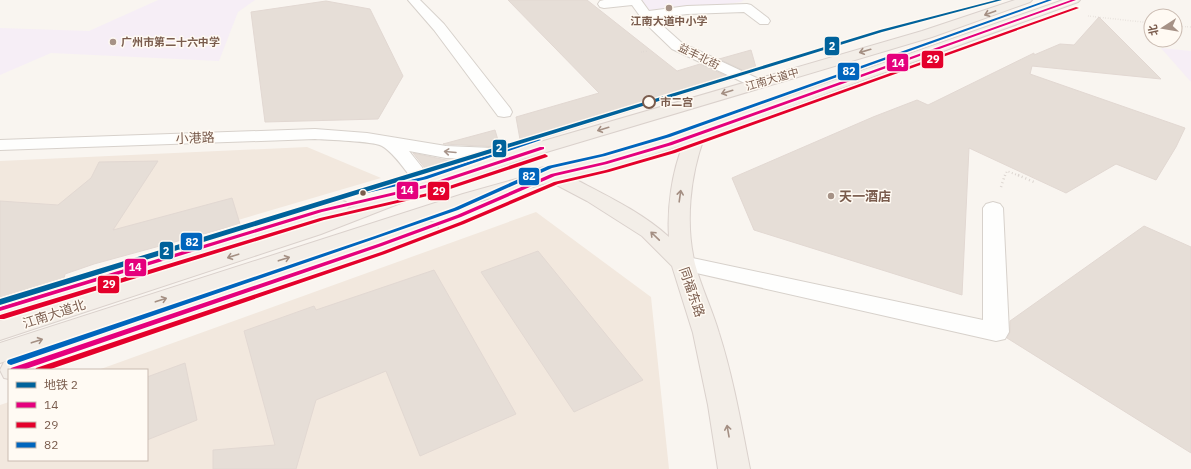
<svg xmlns="http://www.w3.org/2000/svg" width="1191" height="469" viewBox="0 0 1191 469" font-family="'IBM Plex Sans','Noto Sans SC',sans-serif">
<style>
.residential{fill:#f2e8de}
.education{fill:#f6eef6}
.building{fill:#e6ded7;stroke:#e2d8d2}
.lines{fill:none;stroke-linecap:round;stroke-linejoin:round}
.minor-casing{stroke:#d7d1cb;stroke-width:2}
.major-casing{stroke:#dad1cc;stroke-width:2}
.path-far2{stroke:#dcd5d0;stroke-width:1.5;stroke-dasharray:0.5 2;stroke-linecap:butt}
.path-far1{stroke:#dcd5d0;stroke-width:2;stroke-dasharray:1 2.5;stroke-linecap:butt}
.path{stroke:#dcd5d0;stroke-width:2.5;stroke-dasharray:1 3;stroke-linecap:butt}
.minor{fill:#fefefd;fill-rule:evenodd}
.major{fill:#f3eee8;fill-rule:evenodd}
.bus-1-casing{stroke:#fffaf3;stroke-width:3}
.bus-2-casing{stroke:#fffaf3;stroke-width:3}
.bus-3-casing{stroke:#fffaf3;stroke-width:3}
.bus-1{fill:#e5007d;fill-rule:evenodd}
.bus-2{fill:#e4002b;fill-rule:evenodd}
.bus-3{fill:#0065bd;fill-rule:evenodd}
.metro-1-casing{stroke:#fffaf3;stroke-width:3}
.metro-1{fill:#00629b;fill-rule:evenodd}
.oneway{stroke:#a48f83}
.oneway2{stroke:#a8958b}
.poi-dot{fill:#a69286;stroke:#fffaf3;stroke-width:1.5}
.stop-dot{fill:#fffaf3;stroke:#7a5c4d;stroke-width:2}
.bus-dot{fill:#7a5c4d;stroke:#fffaf3;stroke-width:1.5}
.labels{text-anchor:middle;dominant-baseline:central;stroke-width:3;stroke-linejoin:round;paint-order:stroke}
.far-poi-label{font-size:11px;font-weight:bold;fill:#7a5c4d;stroke:#fffaf3}
.far-street-label{font-size:11px;fill:#7a5c4d;stroke:#fffaf3}
.far-stop-label{font-size:11px;font-weight:bold;fill:#7a5c4d;stroke:#fffaf3;text-anchor:start}
.street-label{font-size:13px;fill:#7a5c4d;stroke:#fffaf3}
.poi-label{font-size:13px;font-weight:bold;fill:#7a5c4d;stroke:#fffaf3;text-anchor:start}
.line-badge{stroke:#fffaf3;stroke-width:1.5}
.badge-label{font-size:11px;text-anchor:middle;font-weight:bold;fill:#fff}
</style>
<rect width="100%" height="100%" fill="#f9f5f0"/>
<g class="residential">
<path d="M 307,147 L 381,178 L 0,290 L 0,161 Z"/>
<path d="M 536,212 L 651,297 L 669,469 L 0,469 L 0,405 L 9,402 L 9,460 L 147,460 L 147,370 L 98,370 Z"/>
</g>
<g class="education">
<path d="M 158,0 L 255,0 L 238,12 L 219,61 L 51,53 L 0,75 L 0,28 L 89,31 Z"/>
<path d="M 639,0 L 744,0 L 741,2 L 648,14 Z"/>
<path d="M 1161,48 L 1191,51 L 1191,82 Z"/>
</g>
<g class="building">
<path d="M 508,0 L 587,0 L 677,71 L 700,64 L 733,79 L 521,145 L 516,117 L 599,93 Z"/>
<path d="M 326,1 L 370,9 L 403,76 L 378,119 L 265,122 L 251,12 Z"/>
<path d="M 1099,17 L 1161,79 L 1032,66 L 1030,74 L 1185,128 L 1176,147 L 1156,180 L 1116,164 L 1066,193 L 969,148 L 962,295 L 754,230 L 732,178 L 873,117 L 917,100 L 928,105 L 1034,53 L 1034,55 L 1060,44 L 1074,45 Z"/>
<path d="M 751,50 L 757,71 L 751,74 L 719,59 Z"/>
<path d="M 495,130 L 500,147 L 443,144 Z"/>
<path d="M 413,153 L 446,160 L 470,161 L 429,173 Z"/>
<path d="M 158,161 L 113,230 L 232,198 L 240,224 L 94,264 L 65,274 L 64,279 L 0,298 L 0,201 L 58,205 L 91,178 L 99,162 Z"/>
<path d="M 1144,226 L 1191,247 L 1191,453 L 1007,338 L 1010,332 L 1010,321 Z"/>
<path d="M 538,251 L 643,380 L 574,412 L 481,272 Z"/>
<path d="M 434,270 L 516,414 L 420,456 L 386,371 L 316,400 L 296,469 L 213,469 L 213,450 L 275,445 L 244,331 L 314,306 L 316,310 Z"/>
<path d="M 185,363 L 197,420 L 147,440 L 147,377 Z"/>
</g>
<g class="lines">
<g class="minor-casing">
<g id="minor">
<path d="M 408,0 L 420,0 L 444,24 L 510,108 L 512,112 L 510,116 L 504,117 L 498,116 L 434,30 Z"/>
<path d="M 604,0 L 641,0 L 649,11 L 687,6 L 747,4 L 751,5 L 768,18 L 770,21 L 768,24 L 760,24 L 744,12 L 687,14 L 654,18 L 682,43 L 761,80 L 764,83 L 761,86 L 756,88 L 751,86 L 672,49 L 645,23 L 632,5 L 604,8 L 600,7 L 598,4 L 600,1 Z"/>
<path d="M 315,129 L 367,133 L 446,146 L 516,149 L 523,151 L 525,155 L 523,159 L 516,161 L 446,158 L 409,151 L 437,186 L 434,190 L 427,192 L 420,190 C 411,178 395,153 382,146 C 373,141 328,140 315,139 L 0,150 L 0,140 Z"/>
<path d="M 993,202 L 1000,204 L 1003,208 L 1009,332 L 1005,339 L 996,341 L 683,270 L 675,268 L 671,263 L 675,258 L 683,256 L 983,320 L 983,208 L 986,204 Z"/>
</g>
</g>
<g class="major-casing">
<g id="major">
<path d="M 1015,0 L 1032,0 L 1030,2 L 932,37 L 523,159 L 434,190 L 321,234 L 0,340 L 0,321 L 326,217 L 0,318 L 0,300 L 332,202 L 339,200 L 346,202 L 349,206 L 347,209 L 509,151 L 922,31 Z"/>
<path d="M 1063,0 L 1080,0 L 1078,2 L 704,138 C 690,176 685,224 695,264 C 701,287 712,309 719,333 C 733,377 741,423 750,469 L 718,469 L 708,405 L 693,333 L 672,266 L 642,236 L 587,201 L 551,182 L 477,202 L 0,363 L 0,343 L 463,194 L 538,173 L 540,168 C 547,166 552,169 558,168 C 594,160 629,150 664,140 ZM 683,145 C 672,172 667,208 669,237 C 642,212 603,194 571,177 L 612,167 Z"/>
<path d="M 427,221 L 435,223 L 438,228 L 435,233 L 45,370 L 9,370 L 9,379 L 4,378 L 0,370 L 4,362 Z"/>
</g>
</g>
<g class="path-far2">
<path d="M 1088,16 L 1151,23"/>
<path d="M 1175,26 L 1191,27"/>
<path d="M 641,52 L 648,51"/>
</g>
<path class="path-far1" d="M 1005,176 L 1007,171 L 1020,176"/>
<g class="path">
<path d="M 1018,175 L 1036,183"/>
<path d="M 1001,187 L 1005,175"/>
</g>
<use href="#minor" class="minor"/>
<use href="#major" class="major"/>
<g class="bus-1-casing">
<g id="bus-1">
<path d="M 1071,0 L 1076,0 L 672,145 L 607,164 L 555,176 L 461,217 L 382,246 L 23,370 L 10,370 L 11,368 L 378,244 L 457,215 L 551,174 L 604,162 L 668,143 Z"/>
<path d="M 540,147 L 544,147 L 544,149 L 429,187 L 322,212 L 0,311 L 0,307 L 318,210 L 425,185 Z"/>
</g>
</g>
<g class="bus-2-casing">
<g id="bus-2">
<path d="M 1076,7 L 1079,8 L 675,153 L 609,172 L 558,184 L 464,224 L 385,254 L 48,370 L 35,370 L 36,368 L 381,252 L 460,222 L 554,182 L 606,170 L 671,151 Z"/>
<path d="M 545,154 L 548,156 L 547,157 L 432,195 L 324,220 L 4,319 L 0,319 L 0,315 L 320,218 L 428,193 Z"/>
</g>
</g>
<g class="bus-3-casing">
<g id="bus-3">
<path d="M 1047,0 L 1052,0 L 670,137 L 605,156 L 552,168 L 458,210 L 14,364 L 11,365 L 8,364 L 7,362 L 8,360 L 375,236 L 454,208 L 548,166 L 602,154 L 666,135 Z"/>
<path d="M 537,139 L 539,139 L 541,140 L 427,179 L 320,204 L 0,303 L 0,299 L 316,202 L 423,177 Z"/>
</g>
</g>
<use href="#bus-1" class="bus-1"/>
<use href="#bus-2" class="bus-2"/>
<use href="#bus-3" class="bus-3"/>
<g class="metro-1-casing">
<path id="metro-1" d="M 996,0 L 1002,0 L 882,32 L 0,305 L 0,299 L 880,30 Z"/>
</g>
<use href="#metro-1" class="metro-1"/>
</g>
<defs><path id="oneway-shaft" d="M-6 0H5M1.5-3L5.5 0L1.5 3" fill="none" stroke-width="1.6" stroke-linecap="round" stroke-linejoin="round"/></defs>
<g class="oneway">
<use href="#oneway-shaft" transform="translate(990 13) rotate(160)"/>
<use href="#oneway-shaft" transform="translate(865 51) rotate(164)"/>
<use href="#oneway-shaft" transform="translate(727 92) rotate(163)"/>
<use href="#oneway-shaft" transform="translate(603 129) rotate(163)"/>
<use href="#oneway-shaft" transform="translate(680 196) rotate(-82)"/>
<use href="#oneway-shaft" transform="translate(655 236) rotate(-136)"/>
<use href="#oneway-shaft" transform="translate(233 256) rotate(162)"/>
<use href="#oneway-shaft" transform="translate(284 259) rotate(-18)"/>
<use href="#oneway-shaft" transform="translate(161 300) rotate(-18)"/>
<use href="#oneway-shaft" transform="translate(37 341) rotate(-18)"/>
<use href="#oneway-shaft" transform="translate(728 431) rotate(-100)"/>
</g>
<use class="oneway2" href="#oneway-shaft" transform="translate(450 152) rotate(-175)"/>
<g class="poi-dot">
<circle cx="669" cy="8" r="4"/>
<circle cx="113" cy="42" r="4"/>
<circle cx="831" cy="196" r="4"/>
</g>
<circle class="stop-dot" cx="649" cy="102" r="6"/>
<circle class="bus-dot" cx="363" cy="193" r="3.5"/>
<g class="labels">
<g class="far-poi-label">
<text x="669" y="21">江南大道中小学</text>
<text x="121" y="42" text-anchor="start">广州市第二十六中学</text>
</g>
<g class="far-street-label">
<text transform="translate(699 56) rotate(26)">益丰北街</text>
<text transform="translate(772 79) rotate(-16)">江南大道中</text>
</g>
<g class="far-stop-label">
<text x="660" y="102">市二宫</text>
</g>
<g class="street-label">
<text transform="translate(195 138) rotate(-2)">小港路</text>
<text transform="translate(692 292) rotate(71)">同福东路</text>
<text transform="translate(54 314) rotate(-18)">江南大道北</text>
</g>
<g class="poi-label">
<text x="839" y="196">天一酒店</text>
</g>
</g>
<g class="line-badge">
<rect x="824" y="36" width="16" height="20" rx="4" fill="#00629b"/>
<rect x="921" y="50" width="23" height="19" rx="4" fill="#e4002b"/>
<rect x="886" y="53" width="23" height="19" rx="4" fill="#e5007d"/>
<rect x="837" y="62" width="23" height="19" rx="4" fill="#0065bd"/>
<rect x="492" y="139" width="15" height="19" rx="4" fill="#00629b"/>
<rect x="518" y="167" width="22" height="19" rx="4" fill="#0065bd"/>
<rect x="396" y="181" width="23" height="19" rx="4" fill="#e5007d"/>
<rect x="427" y="181" width="23" height="20" rx="4" fill="#e4002b"/>
<rect x="180" y="232" width="23" height="19" rx="4" fill="#0065bd"/>
<rect x="159" y="241" width="15" height="19" rx="4" fill="#00629b"/>
<rect x="124" y="258" width="23" height="19" rx="4" fill="#e5007d"/>
<rect x="97" y="275" width="23" height="19" rx="4" fill="#e4002b"/>
</g>
<g class="badge-label">
<text x="832" y="50">2</text>
<text x="933" y="63">29</text>
<text x="898" y="67">14</text>
<text x="849" y="75">82</text>
<text x="499" y="152">2</text>
<text x="529" y="180">82</text>
<text x="407" y="194">14</text>
<text x="439" y="195">29</text>
<text x="192" y="246">82</text>
<text x="166" y="255">2</text>
<text x="135" y="271">14</text>
<text x="109" y="288">29</text>
</g>
<rect x="8" y="369" width="140" height="92" fill="#fffaf3" stroke="#cabbb1"/>
<rect x="16" y="382" width="20" height="6" fill="#00629b" stroke="#cabbb1"/>
<text x="44" y="389" font-size="12" fill="#7a5c4d">地铁 2</text>
<rect x="16" y="402" width="20" height="6" fill="#e5007d" stroke="#cabbb1"/>
<text x="44" y="409" font-size="12" fill="#7a5c4d">14</text>
<rect x="16" y="422" width="20" height="6" fill="#e4002b" stroke="#cabbb1"/>
<text x="44" y="429" font-size="12" fill="#7a5c4d">29</text>
<rect x="16" y="442" width="20" height="6" fill="#0065bd" stroke="#cabbb1"/>
<text x="44" y="449" font-size="12" fill="#7a5c4d">82</text>
<g transform="translate(1163 28) rotate(258)"><circle r="19" fill="#fffaf3" stroke="#cabbb1"/>
<path d="M0-3L7 15L0 10L-7 15Z" fill="#a69286"/>
<text y="-6" font-size="11" font-weight="bold" text-anchor="middle" fill="#7a5c4d">北</text>
</g>
</svg>
